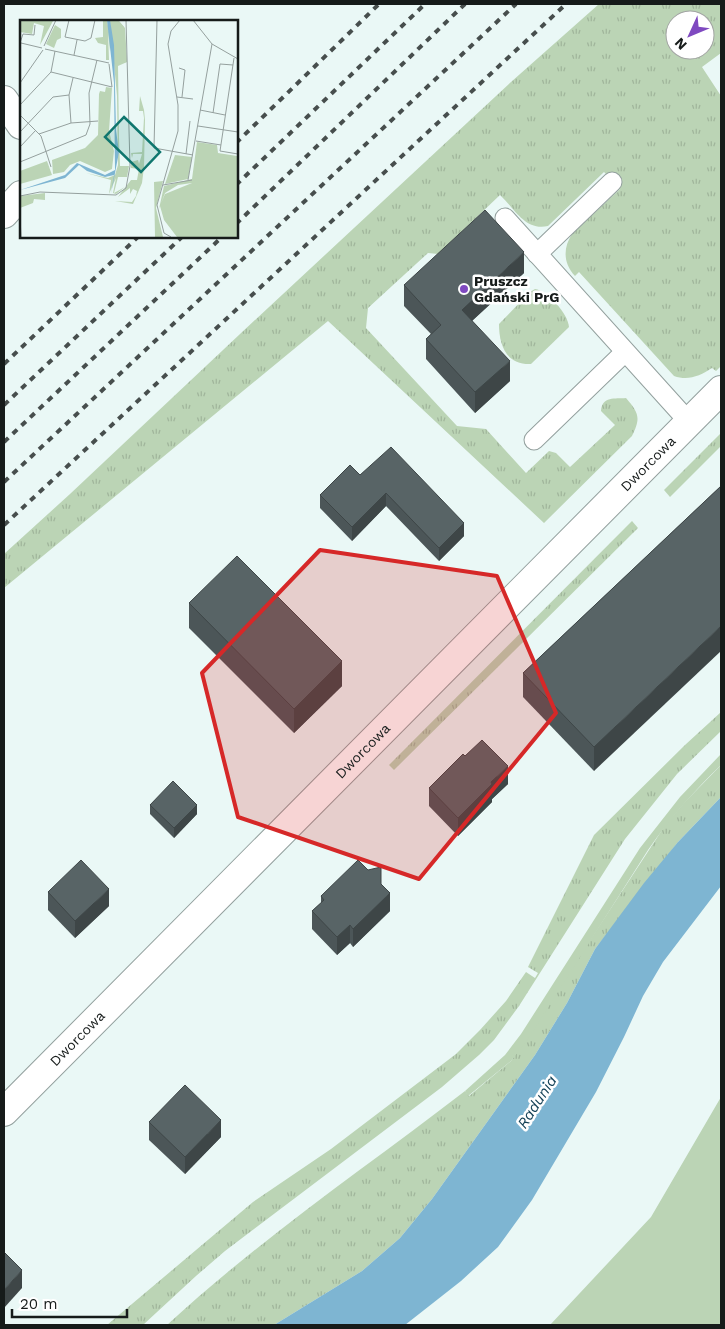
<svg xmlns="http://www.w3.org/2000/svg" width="725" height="1329" viewBox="0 0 725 1329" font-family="'Work Sans',sans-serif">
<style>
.grass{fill:url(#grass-tufts);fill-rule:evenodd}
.green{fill:#bbd4b5}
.water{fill:#7eb5d2}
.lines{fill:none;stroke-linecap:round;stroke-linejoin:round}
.service-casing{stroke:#93a09e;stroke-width:21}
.minor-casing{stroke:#93a09e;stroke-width:30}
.tertiary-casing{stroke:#93a09e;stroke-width:30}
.service{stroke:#fff;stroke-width:19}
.minor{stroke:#fff;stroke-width:28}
.tertiary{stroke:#fff;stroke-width:28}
.rail{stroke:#474e4d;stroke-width:4;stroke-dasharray:6 6;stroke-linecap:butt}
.wall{fill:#4c5658}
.shaded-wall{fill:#3e4647}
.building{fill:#586466;stroke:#3e4647}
.marked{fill:#d62828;fill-opacity:0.2;stroke:#d62828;stroke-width:4;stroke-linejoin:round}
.poi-dot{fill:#7f49c0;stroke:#fff;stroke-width:2}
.labels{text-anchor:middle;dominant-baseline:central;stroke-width:5;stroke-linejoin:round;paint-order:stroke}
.poi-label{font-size:14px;font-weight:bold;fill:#161b1a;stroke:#fff;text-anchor:start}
.street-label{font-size:14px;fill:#161b1a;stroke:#fff}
.water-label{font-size:15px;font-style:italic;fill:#154257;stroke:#fff}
.inset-road{fill:none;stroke:#95a09e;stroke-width:1}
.view{fill:#0f766e;fill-opacity:0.15;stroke:#0f766e;stroke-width:2.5}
.inset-edge{fill:none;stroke:#161b1a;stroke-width:2.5}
</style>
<defs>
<pattern id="grass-tufts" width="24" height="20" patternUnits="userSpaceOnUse" patternTransform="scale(1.25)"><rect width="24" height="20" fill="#bbd4b5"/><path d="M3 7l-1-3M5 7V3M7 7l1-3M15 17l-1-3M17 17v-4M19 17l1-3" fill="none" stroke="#a0b59b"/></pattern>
</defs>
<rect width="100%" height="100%" fill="#eaf8f6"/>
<g class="grass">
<path d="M 599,4 L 721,4 L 721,53 L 702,67 L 721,96 L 721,366 L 716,371 L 712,368 C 700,376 688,381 674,376 L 579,272 L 575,276 C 563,263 563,248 572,234 L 620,189 L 604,172 L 548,226 C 525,231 515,209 500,195 L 438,254 L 428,253 L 368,308 L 366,328 L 457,426 L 486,429 L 526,473 L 549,451 L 556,453 L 570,467 L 615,425 L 601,411 C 602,396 615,399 626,398 C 639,413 641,418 632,436 L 544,523 L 328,321 L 4,588 L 4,554 L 70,494 L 240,334 L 511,82 ZM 675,20 L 705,20 L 705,50 L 675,50 Z"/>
<path d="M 535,289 C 548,291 568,314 569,327 L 531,364 C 506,365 499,345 499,324 L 530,292 Z"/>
<path d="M 721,433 L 721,446 L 670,497 L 664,490 Z"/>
<path d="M 632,521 L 638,528 L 394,770 L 389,765 Z"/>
<path d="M 721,712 L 721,731 L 677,774 L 625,839 L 519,1006 L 494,1040 L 479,1055 L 442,1087 L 225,1251 L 196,1276 L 143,1325 L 107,1325 L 253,1202 L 331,1149 L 456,1054 L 480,1030 L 506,1001 L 526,972 L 535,978 L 538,973 L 528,967 L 594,835 L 685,745 Z"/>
<path d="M 721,765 L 721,797 L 678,842 L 595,949 L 567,1003 L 535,1055 L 432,1199 L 400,1238 L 362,1271 L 274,1325 L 167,1325 C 260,1239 365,1168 465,1091 L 469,1096 L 511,1061 L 666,824 L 684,803 Z"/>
</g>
<g class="green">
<path d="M 721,754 L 721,765 C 694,791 670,818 648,850 L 528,1039 L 511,1061 L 468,1096 L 465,1091 L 505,1055 L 521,1034 L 640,848 L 680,797 Z"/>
<path d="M 721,1097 L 721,1325 L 550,1325 L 651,1217 Z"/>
</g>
<path class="water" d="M 721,797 L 721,886 L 663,962 L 643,996 L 624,1037 L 596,1092 L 532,1200 L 498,1247 L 461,1281 L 405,1325 L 274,1325 L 362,1271 L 400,1238 L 432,1199 L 535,1055 L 567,1003 L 595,949 L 644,883 L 678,842 Z"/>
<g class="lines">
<g class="service-casing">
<g id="service">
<path d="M 505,218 L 689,422"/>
<path d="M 537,254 L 612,182"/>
<path d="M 534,440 L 625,352"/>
</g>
</g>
<g class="minor-casing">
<g id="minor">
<path d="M 4,100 L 21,125"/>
<path d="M 4,214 L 21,195"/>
</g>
</g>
<g class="tertiary-casing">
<g id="tertiary">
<path id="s1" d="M 4,1112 L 721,390"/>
</g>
</g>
<use href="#service" class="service"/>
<use href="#minor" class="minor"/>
<use href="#tertiary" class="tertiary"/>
<g class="rail">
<path d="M 236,143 L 379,4"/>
<path d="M 236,185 L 425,4"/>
<path d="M 236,224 L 465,4"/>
<path d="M 4,364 L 139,236"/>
<path d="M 4,405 L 183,236"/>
<path d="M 4,442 L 223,236"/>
<path d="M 4,482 L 516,4"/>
<path d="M 4,525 L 566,4"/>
</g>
</g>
<g class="wall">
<path d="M 524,273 L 472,321 L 510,381 L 475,413 L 426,359 L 426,339 L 431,334 L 404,306 L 404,285 Z"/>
<path d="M 360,475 L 464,536 L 439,561 L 386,506 L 352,541 L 320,508 L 320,495 Z"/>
<path d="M 721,486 L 594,771 L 523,697 L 523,673 Z"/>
<path d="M 189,603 L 342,686 L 294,733 L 189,628 Z"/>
<path d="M 465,756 L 508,784 L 492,799 L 492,802 L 458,836 L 429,806 L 429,788 Z"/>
<path d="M 150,805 L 197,814 L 174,838 L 150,814 Z"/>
<path d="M 381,884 L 390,911 L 353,947 L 350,943 L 337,955 L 312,929 L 312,911 L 321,903 L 321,896 Z"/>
<path d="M 48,892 L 109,906 L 75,938 L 48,910 Z"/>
<path d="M 149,1122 L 221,1137 L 185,1174 L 149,1140 Z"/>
</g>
<g class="shaded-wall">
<path d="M 524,252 L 524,273 L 462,330 L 462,310 Z"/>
<path d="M 510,361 L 510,381 L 475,413 L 475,392 Z"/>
<path d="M 386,493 L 386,506 L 352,541 L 352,527 Z"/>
<path d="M 464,523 L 464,536 L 439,561 L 439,548 Z"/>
<path d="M 721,626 L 721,651 L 594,771 L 594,747 Z"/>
<path d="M 342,661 L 342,686 L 294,733 L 294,709 Z"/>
<path d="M 508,766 L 508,784 L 492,799 L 492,802 L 458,836 L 458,818 L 491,782 Z"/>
<path d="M 197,805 L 197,814 L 174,838 L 174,828 Z"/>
<path d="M 109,889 L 109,906 L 75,938 L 75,921 Z"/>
<path d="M 390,893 L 390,911 L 353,947 L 353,929 Z"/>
<path d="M 350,925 L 350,943 L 337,955 L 337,937 Z"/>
<path d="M 221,1120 L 221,1137 L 185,1174 L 185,1157 Z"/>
<path d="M 22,1270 L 22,1288 L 4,1308 L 4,1290 Z"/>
</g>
<g class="building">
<path d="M 485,210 L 524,252 L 462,310 L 510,361 L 475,392 L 426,339 L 441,325 L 404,285 Z"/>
<path d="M 391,447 L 464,523 L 439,548 L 386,493 L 352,527 L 320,495 L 350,465 L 360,475 Z"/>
<path d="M 721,486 L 721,626 L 594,747 L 523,673 Z"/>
<path d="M 237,556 L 342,661 L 294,709 L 189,603 Z"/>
<path d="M 482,740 L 508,766 L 491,782 L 492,784 L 458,818 L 429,788 L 463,754 L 465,756 Z"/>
<path d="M 173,781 L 197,805 L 174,828 L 150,805 Z"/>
<path d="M 81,860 L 109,889 L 75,921 L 48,892 Z"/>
<path d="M 358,860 L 368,870 L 381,867 L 381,884 L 390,893 L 353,929 L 350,925 L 337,937 L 312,911 L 324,900 L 321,896 Z"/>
<path d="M 185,1085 L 221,1120 L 185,1157 L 149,1122 Z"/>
<path d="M 4,1252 L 22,1270 L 4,1290 Z"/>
</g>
<path class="marked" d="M 320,550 L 497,576 L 556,713 L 419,879 L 238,817 L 202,673 Z"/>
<circle class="poi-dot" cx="464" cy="289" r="5"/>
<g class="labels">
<g class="poi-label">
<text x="474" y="281">Pruszcz<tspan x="474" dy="16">Gdański PrG</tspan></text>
</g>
<g class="street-label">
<text stroke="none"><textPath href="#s1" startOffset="914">Dworcowa</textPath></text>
<text stroke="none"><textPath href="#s1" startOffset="509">Dworcowa</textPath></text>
<text stroke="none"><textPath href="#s1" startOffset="104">Dworcowa</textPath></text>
</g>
<g class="water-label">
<text transform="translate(537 1102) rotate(-57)">Radunia</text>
</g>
</g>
<g transform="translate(20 20)">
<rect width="218" height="218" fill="#eaf8f6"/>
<path d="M 83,0 L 87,0 L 91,24 L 90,31 L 88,12 L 89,40 L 86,40 L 86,25 L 78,23 L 75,18 L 83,17 ZM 90,0 L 98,0 L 104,7 L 107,42 L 98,46 L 99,117 L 100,146 L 109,146 L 107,157 L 98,157 L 94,173 L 105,167 L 96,174 L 93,173 L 96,158 L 89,174 L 91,160 L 66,153 L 88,158 L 95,155 L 98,145 L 97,76 ZM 35,5 L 41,9 L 41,18 L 37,20 L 34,28 L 26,24 ZM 120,76 L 124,90 L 125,100 L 124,147 L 122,163 L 113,184 L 95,181 L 112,182 L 116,176 L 117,171 L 113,169 L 110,174 L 110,168 L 98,177 L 111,160 L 117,160 L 119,149 L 111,148 L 111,142 L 118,140 L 119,144 L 122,134 L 113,134 L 112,138 L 111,133 L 122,132 L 124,98 L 123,91 L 119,91 ZM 177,122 L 197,125 L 198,133 L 217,136 L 217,217 L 157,217 L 144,200 L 140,186 L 145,174 L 172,163 L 158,165 L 145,173 L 139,189 L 144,166 L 172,159 ZM 155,135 L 172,137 L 168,159 L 145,164 ZM 143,161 L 136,188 L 143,217 L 135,217 L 134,162 ZM 25,173 L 25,180 L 14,179 L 13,183 L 0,188 L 0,176 Z" fill="#bbd4b5"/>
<path d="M 0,0 L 31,0 L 33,1 L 20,25 L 24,6 L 14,3 L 12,14 L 0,12 ZM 90,0 L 98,0 L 105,8 L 107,42 L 94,44 ZM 86,67 L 92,68 L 89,111 L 94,131 L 92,149 L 85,152 L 60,141 L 50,145 L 44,152 L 33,154 L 32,140 L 65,128 L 78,115 L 79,74 L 80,71 L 85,72 ZM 27,141 L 32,155 L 0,164 L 0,151 Z" fill="#bbd4b5"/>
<path d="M 87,0 L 90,0 L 94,25 L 96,110 L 99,132 L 91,174 L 94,155 L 85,157 L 67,151 L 59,145 L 45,158 L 0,170 L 45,155 L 57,143 L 85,155 L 95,150 L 94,63 Z" fill="#7eb5d2"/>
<path class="inset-road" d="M 49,0 L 45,17 L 65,21 L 71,18 L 75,0M 137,0 L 134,128 L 173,135M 173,0 L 192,24 L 218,39M 0,23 L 3,14 L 14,15 L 15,5M 1,23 L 22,28M 24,26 L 36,0M 25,29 L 89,43M 54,35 L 57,20M 214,38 L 200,131 L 218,134M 159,48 L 165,50 L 162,77M 31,52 L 92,67 L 89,44M 0,63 L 23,30M 157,77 L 173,79M 0,85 L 31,52 L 35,31M 180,90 L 205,95M 193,93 L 200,44 L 213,45M 0,95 L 21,116 L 31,147M 51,103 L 49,75 L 53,58M 178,106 L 218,112M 0,112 L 33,77 L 49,75M 19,114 L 51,103 L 78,101M 176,121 L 201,125M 0,127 L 16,110M 166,134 L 170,101M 0,142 L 66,115 L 70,104 L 69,73 L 77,40M 168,160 L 192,24M 143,165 L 172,160M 0,176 L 20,172 L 96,175 L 106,168 L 110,146 L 106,0M 0,197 L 1,217M 151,217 L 144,213 L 137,185 L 158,111 L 158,85 L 148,24 L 151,11 L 160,0"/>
<path class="view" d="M 104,97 L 140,132 L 121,152 L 85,117 Z"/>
<rect width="218" height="218" class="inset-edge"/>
</g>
<rect width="725" height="1329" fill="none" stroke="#161b1a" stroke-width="10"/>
<g transform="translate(690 35) rotate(226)"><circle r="24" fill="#ffffff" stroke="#a2a4a3"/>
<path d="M0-4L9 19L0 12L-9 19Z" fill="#7f49c0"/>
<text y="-8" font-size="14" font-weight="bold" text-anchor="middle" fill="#161b1a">N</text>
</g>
<path d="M12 1309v8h115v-8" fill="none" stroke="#161b1a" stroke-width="2.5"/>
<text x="20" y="1309" font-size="15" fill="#161b1a" stroke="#ffffff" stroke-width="4" paint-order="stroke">20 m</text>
</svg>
